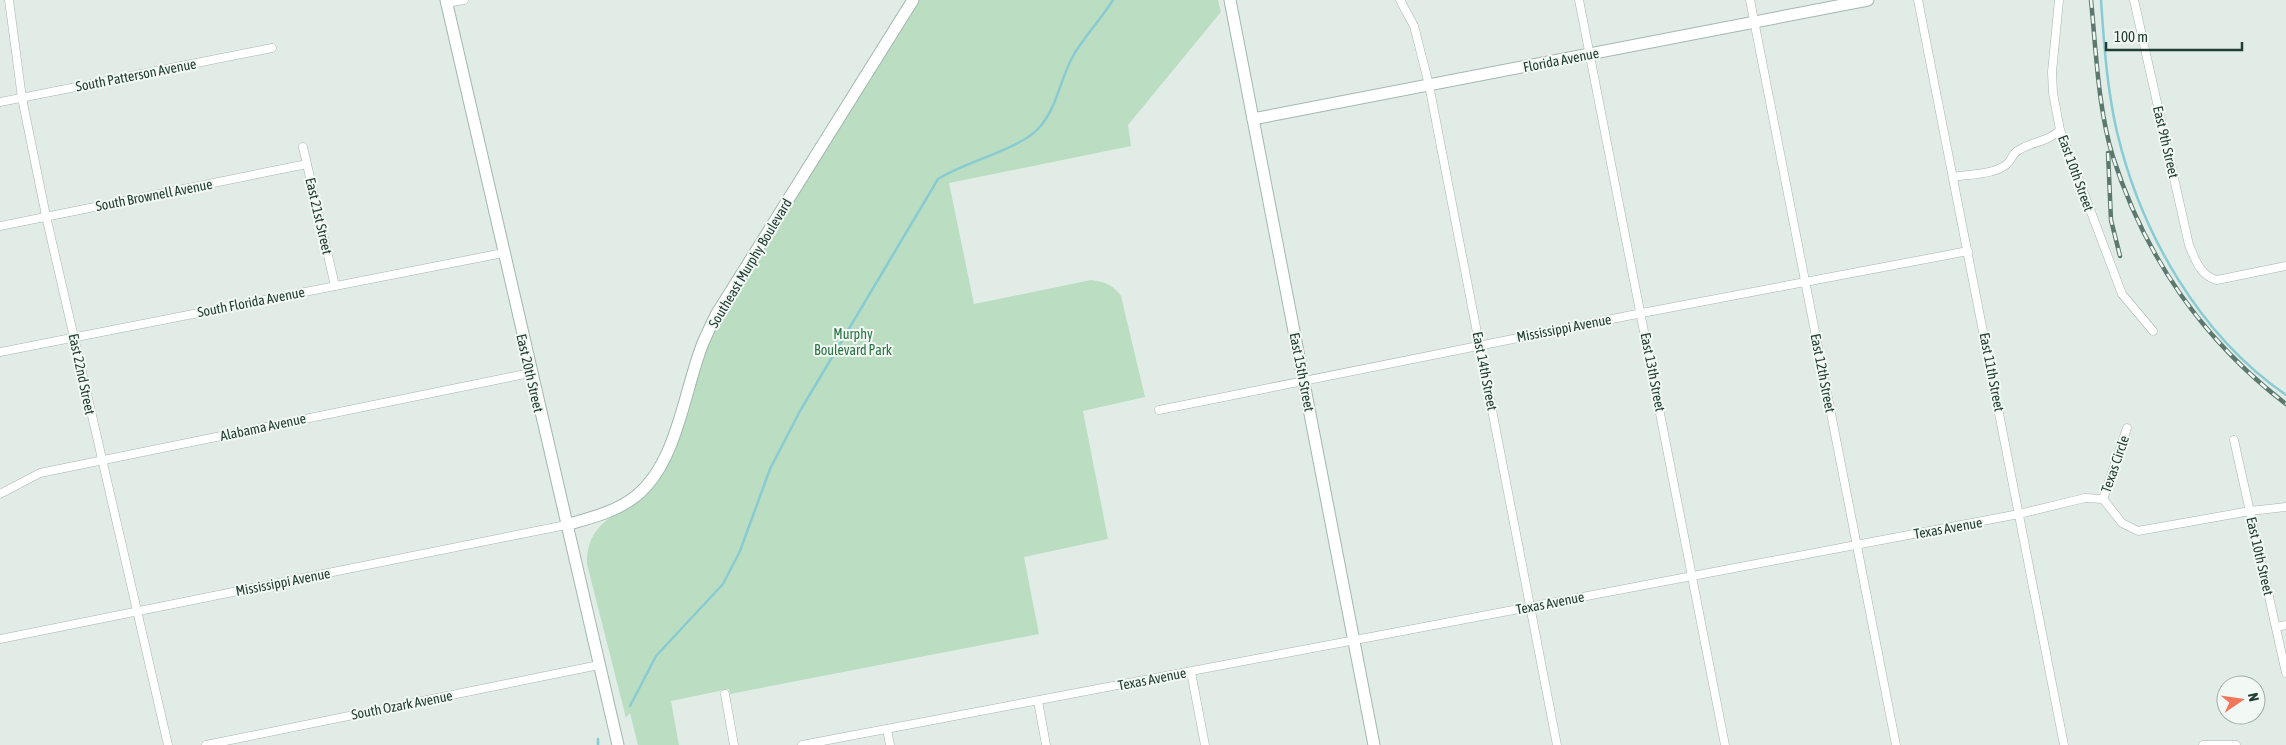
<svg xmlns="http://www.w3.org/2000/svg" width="2286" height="745" viewBox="0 0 2286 745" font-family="'Asap Condensed',sans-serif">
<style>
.green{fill:#bbdec2}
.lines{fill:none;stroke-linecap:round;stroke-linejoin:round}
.stream{stroke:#89cbd2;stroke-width:2.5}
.street-casing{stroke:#a5b4ae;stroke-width:9}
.secondary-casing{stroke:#a0b8ae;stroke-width:13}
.street{stroke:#fff;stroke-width:8}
.secondary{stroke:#fff;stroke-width:11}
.rail-casing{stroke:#5c796f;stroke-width:4.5}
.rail{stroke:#f2f9f5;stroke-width:2.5;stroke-dasharray:8;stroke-linecap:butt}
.labels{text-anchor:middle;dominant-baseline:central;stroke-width:4;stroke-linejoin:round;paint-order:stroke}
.street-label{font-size:14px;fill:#223d34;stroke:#f2f9f5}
.park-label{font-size:14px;fill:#2c7443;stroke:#f2f9f5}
</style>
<rect width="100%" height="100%" fill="#e2ece7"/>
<path class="green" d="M 919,0 L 1218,0 L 1221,12 L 1128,125 L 1131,146 L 949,183 L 974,304 L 1091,280 C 1105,282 1112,284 1121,296 L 1145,397 L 1083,411 L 1108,539 L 1024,557 L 1039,634 L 730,694 L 729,689 L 671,701 L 679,745 L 638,745 L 630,713 L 626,718 L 587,564 C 586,521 619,516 646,492 L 717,323 Z"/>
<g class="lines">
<g class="stream">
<path d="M 2101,0 C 2104,44 2107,89 2117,132 C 2141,233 2199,335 2286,395"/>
<path d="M 630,706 L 656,656 L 723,584 L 740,551 L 770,469 L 800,411 L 938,179 C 965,162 1019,149 1038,129 C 1057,109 1060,79 1073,56 C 1084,37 1101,19 1113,0"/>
<path d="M 598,745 L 598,739"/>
</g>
<g class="street-casing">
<g id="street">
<path d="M 9,0 L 22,98 L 46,216 L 168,745"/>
<path d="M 1400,0 L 1414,26 L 1429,85 L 1557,745"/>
<path d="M 1579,0 L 1725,745"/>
<path d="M 1750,0 L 1896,745"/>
<path d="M 1918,0 L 2064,745"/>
<path d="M 2059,0 L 2052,72 L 2053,93 L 2060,130 L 2122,294 L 2153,331"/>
<path d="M 2134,0 L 2189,245 C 2195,259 2200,276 2217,280 L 2286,266"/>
<path d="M 446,3 L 464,0"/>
<path d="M 0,102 L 272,48"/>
<path d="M 303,147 L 335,286"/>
<path d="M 1954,177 C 1969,174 1994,175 2007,164 C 2012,160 2012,153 2019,150 C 2033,141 2048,142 2060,130"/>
<path d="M 0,226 L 307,164"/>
<path d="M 0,352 L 503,253"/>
<path d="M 1159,410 L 1642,313 L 1968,251"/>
<path d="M 2234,440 L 2286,673"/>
<path d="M 0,494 L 40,473 L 530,373"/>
<path d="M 2103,499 L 2127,428"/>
<path d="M 2276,627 L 2286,625"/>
<path d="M 0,639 L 566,525"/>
<path d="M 1191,672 L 1205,745"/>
<path d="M 725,694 L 734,745"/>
<path d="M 1038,701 L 1046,745"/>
<path d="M 887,729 L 890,745"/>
<path d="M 206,745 L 599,665"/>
<path d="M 802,745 L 2019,514 L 2085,498 L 2103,499 L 2122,523 L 2138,531 L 2250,511 L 2286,507"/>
<path d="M 2203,745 L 2236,745"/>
</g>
</g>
<g class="secondary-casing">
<g id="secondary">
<path d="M 446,0 L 618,745"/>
<path d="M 1230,0 L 1374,745"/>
<path d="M 1253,119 L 1868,0"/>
<path d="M 566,525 C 590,518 616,512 636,496 C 678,462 684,390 703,343 C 707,333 712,324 716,315 L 913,0"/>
</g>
</g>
<use href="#street" class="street"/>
<use href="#secondary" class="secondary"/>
<g class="rail-casing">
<g id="rail">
<path d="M 2091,0 C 2096,50 2098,109 2113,157 C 2145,257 2204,341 2286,404"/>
<path d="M 2108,153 L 2111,220 L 2120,256"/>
</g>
</g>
<use href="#rail" class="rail"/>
</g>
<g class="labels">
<g class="street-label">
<text transform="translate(1561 60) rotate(-11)">Florida Avenue</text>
<text transform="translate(136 75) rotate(-11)">South Patterson Avenue</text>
<text transform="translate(2166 142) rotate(77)">East 9th Street</text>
<text transform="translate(2076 173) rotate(70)">East 10th Street</text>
<text transform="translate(154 195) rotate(-11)">South Brownell Avenue</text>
<text transform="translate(319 216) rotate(77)">East 21st Street</text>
<text transform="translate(750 263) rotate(-59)">Southeast Murphy Boulevard</text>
<text transform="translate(251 302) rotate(-11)">South Florida Avenue</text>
<text transform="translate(1564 328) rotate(-11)">Mississippi Avenue</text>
<text transform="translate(1485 371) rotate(79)">East 14th Street</text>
<text transform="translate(1302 372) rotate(79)">East 15th Street</text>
<text transform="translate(1653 372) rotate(79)">East 13th Street</text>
<text transform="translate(1992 372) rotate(79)">East 11th Street</text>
<text transform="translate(530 373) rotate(77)">East 20th Street</text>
<text transform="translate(1823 373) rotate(79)">East 12th Street</text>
<text transform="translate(82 374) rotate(78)">East 22nd Street</text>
<text transform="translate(263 427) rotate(-12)">Alabama Avenue</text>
<text transform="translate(2115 464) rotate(-71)">Texas Circle</text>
<text transform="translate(1948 528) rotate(-10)">Texas Avenue</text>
<text transform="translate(2260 556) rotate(77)">East 10th Street</text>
<text transform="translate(283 582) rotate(-11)">Mississippi Avenue</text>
<text transform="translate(1550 603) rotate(-11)">Texas Avenue</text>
<text transform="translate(1152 679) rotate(-11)">Texas Avenue</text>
<text transform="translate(402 705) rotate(-11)">South Ozark Avenue</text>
</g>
<g class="park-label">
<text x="853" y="334">Murphy<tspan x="853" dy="16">Boulevard Park</tspan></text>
</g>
</g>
<g transform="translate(2241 700) rotate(77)"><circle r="24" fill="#f2f9f5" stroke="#9faea8"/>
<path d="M0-4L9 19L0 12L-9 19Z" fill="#f3765a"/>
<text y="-8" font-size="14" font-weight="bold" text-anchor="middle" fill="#223d34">N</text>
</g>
<path d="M2106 42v8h136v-8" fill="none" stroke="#223d34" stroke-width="2.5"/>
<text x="2114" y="42" font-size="15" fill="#223d34" stroke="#f2f9f5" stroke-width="4" paint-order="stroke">100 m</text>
</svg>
